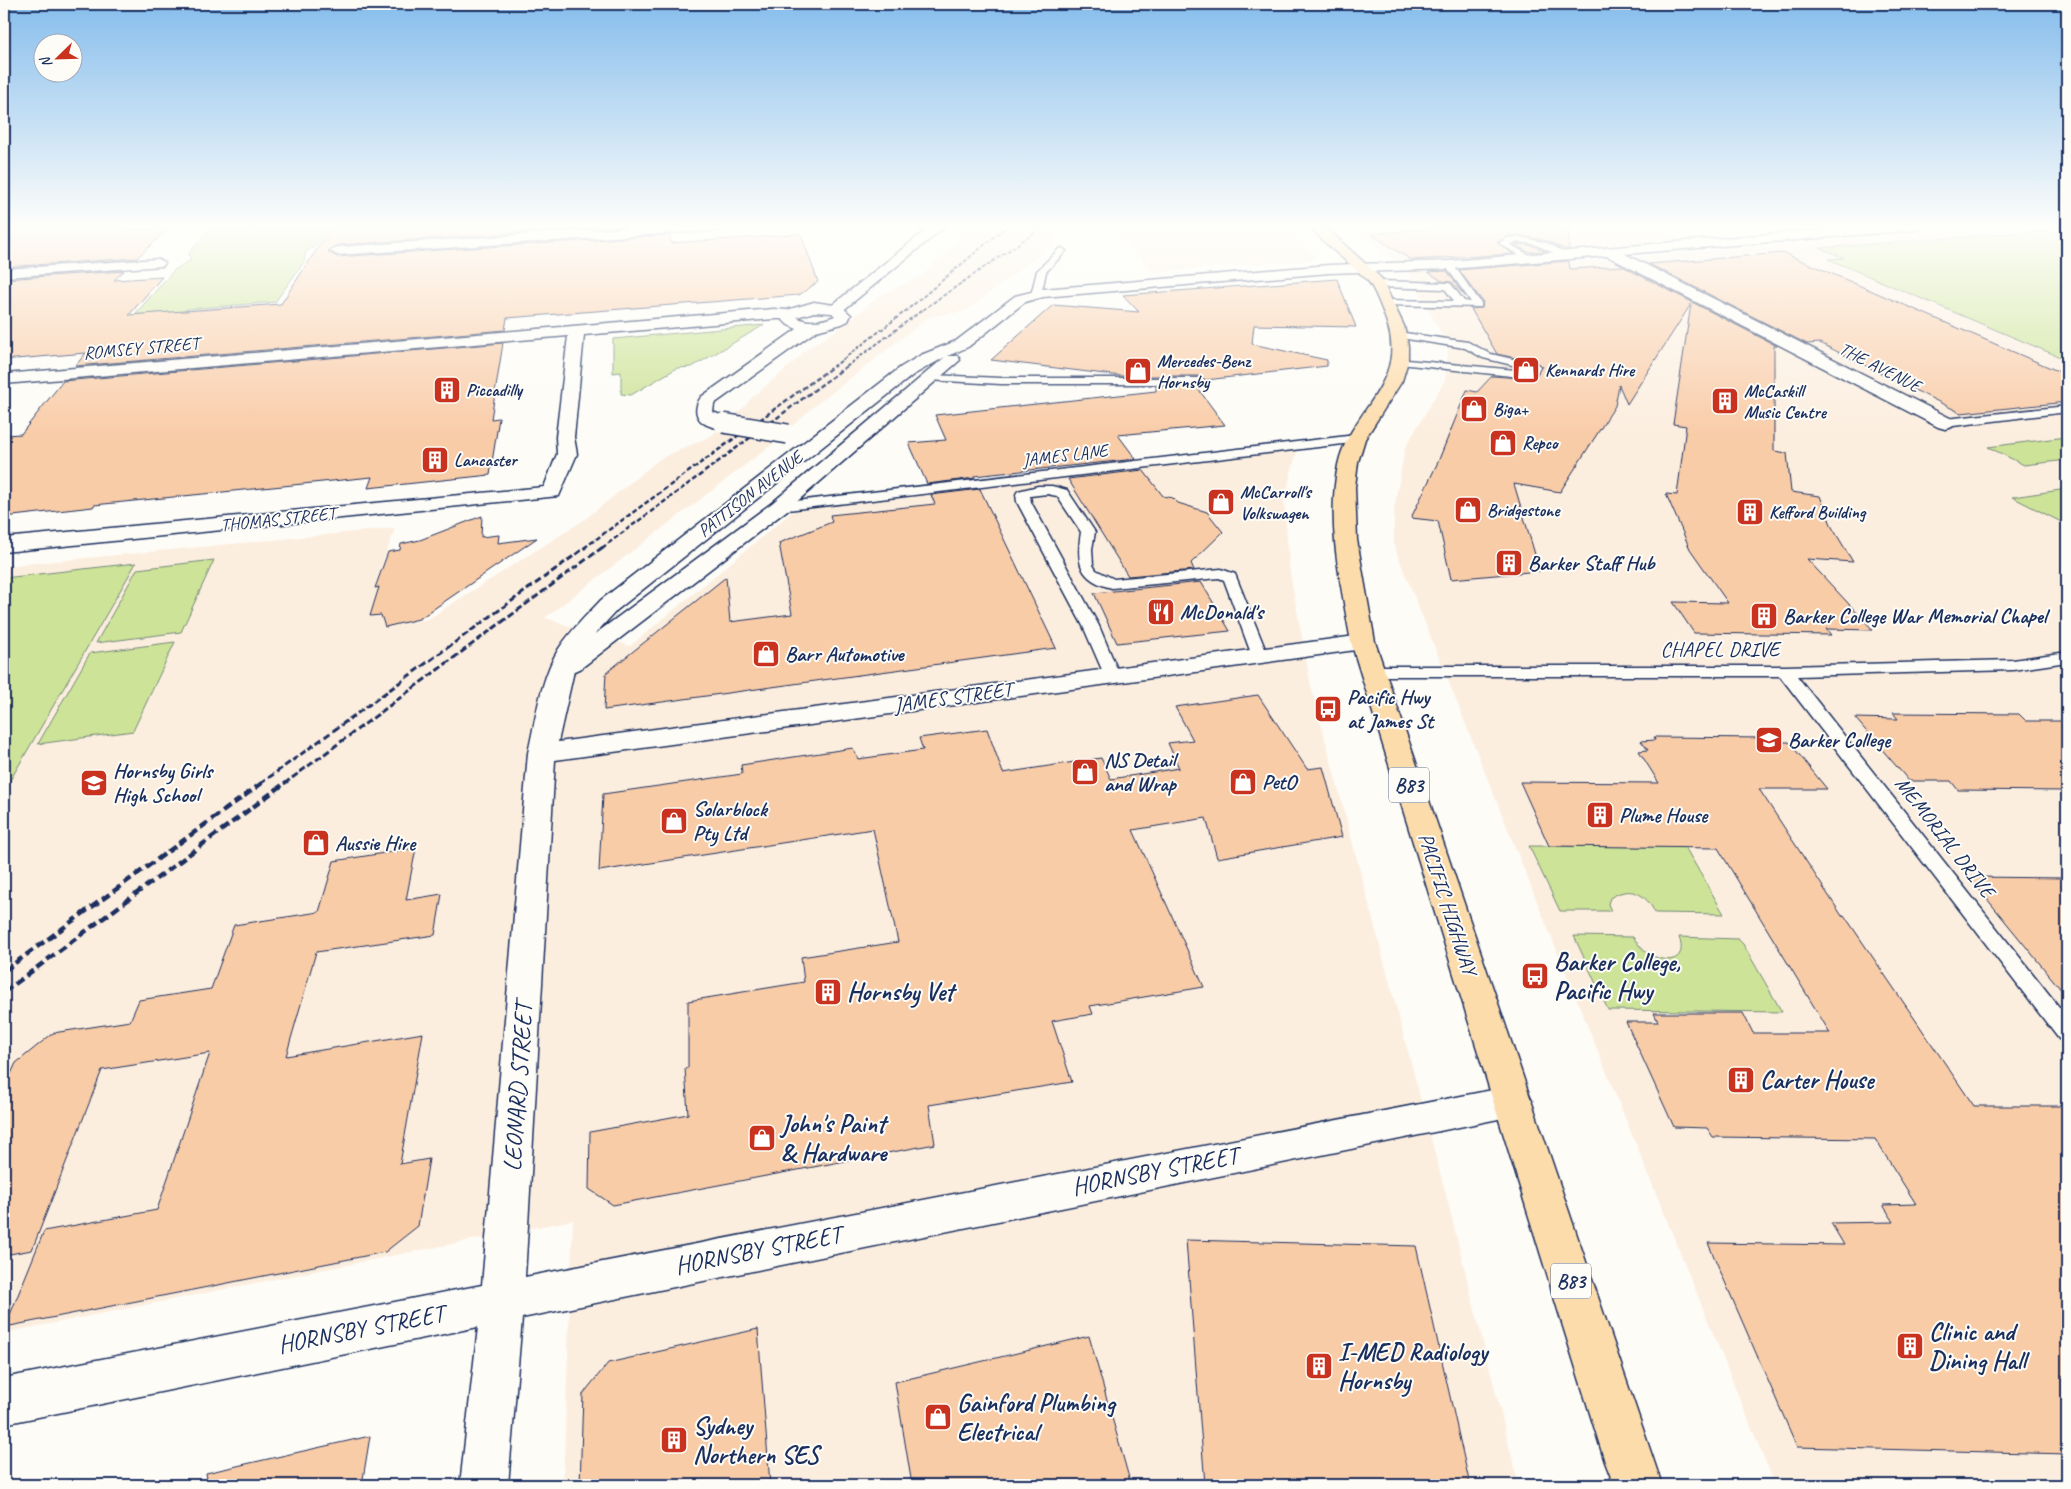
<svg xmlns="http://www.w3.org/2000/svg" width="2071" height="1489" viewBox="0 0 2071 1489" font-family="Caveat,sans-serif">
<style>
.built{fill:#fceedf}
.green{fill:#cde398;stroke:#74897b}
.building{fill:#f9cca8;stroke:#1b2f5e}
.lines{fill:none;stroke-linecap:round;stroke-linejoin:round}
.lane-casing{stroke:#1b2f5e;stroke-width:3}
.street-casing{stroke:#1b2f5e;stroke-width:3}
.secondary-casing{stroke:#1b2f5e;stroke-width:3}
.primary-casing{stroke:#1b2f5e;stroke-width:3}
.lane{fill:#fdfcf7;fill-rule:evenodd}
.street{fill:#fdfcf7;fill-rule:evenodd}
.secondary{fill:#fdfcf7;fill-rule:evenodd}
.primary{fill:#fddcac;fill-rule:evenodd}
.rail-far3{stroke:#1b2f5e;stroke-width:2;stroke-dasharray:4 2;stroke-linecap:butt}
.rail-far2{stroke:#1b2f5e;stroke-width:2.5;stroke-dasharray:5 2.5;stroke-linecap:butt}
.rail-far1{stroke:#1b2f5e;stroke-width:3;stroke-dasharray:7 3;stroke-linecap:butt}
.rail{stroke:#1b2f5e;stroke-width:4.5;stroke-dasharray:9 4.5;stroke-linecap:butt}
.street-bridge-casing{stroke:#1b2f5e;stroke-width:22;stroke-linecap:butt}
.street-bridge{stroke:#fdfcf7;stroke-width:19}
.labels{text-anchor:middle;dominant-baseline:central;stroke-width:4;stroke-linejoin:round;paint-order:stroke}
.far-street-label{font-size:18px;fill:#1b2f5e;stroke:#fdfcf7}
.far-poi-label{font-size:18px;font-weight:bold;fill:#1b2f5e;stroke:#fdfcf7;text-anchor:start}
.shield{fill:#fdfcf7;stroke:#5f6c8c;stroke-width:1}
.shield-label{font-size:20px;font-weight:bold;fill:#1b2f5e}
.poi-label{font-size:21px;font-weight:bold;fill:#1b2f5e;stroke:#fdfcf7;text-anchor:start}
.street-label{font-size:21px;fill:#1b2f5e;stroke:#fdfcf7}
.near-poi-label{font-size:25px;font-weight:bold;fill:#1b2f5e;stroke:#fdfcf7;text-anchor:start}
.near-street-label{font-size:25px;fill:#1b2f5e;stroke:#fdfcf7}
</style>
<rect width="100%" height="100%" fill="#fdfcf7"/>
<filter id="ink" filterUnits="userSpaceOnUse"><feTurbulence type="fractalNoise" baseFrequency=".02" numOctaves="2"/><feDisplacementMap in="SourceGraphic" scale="10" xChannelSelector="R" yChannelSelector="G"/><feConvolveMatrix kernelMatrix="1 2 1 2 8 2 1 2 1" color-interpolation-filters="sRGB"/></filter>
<g filter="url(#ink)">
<g class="built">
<path d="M 974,226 L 1062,226 L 1054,233 L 1056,239 L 1052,245 L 966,311 L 929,317 L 811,409 L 770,446 L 545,618 L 630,646 L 798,507 L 1297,450 L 1284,501 L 1290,573 L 1311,686 L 1446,1195 L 1519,1485 L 563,1485 L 573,1220 L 4,1333 L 4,566 L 395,528 L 374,588 L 379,587 L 370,616 L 381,615 L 384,623 L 394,625 L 428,619 L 584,520 L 661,458 L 711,436 L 746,405 L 750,399 L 800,357 L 803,352 L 841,327 L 881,295 L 923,275 Z"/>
<path d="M 1110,226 L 1283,226 L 1318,257 L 1312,260 L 1153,272 Z"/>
<path d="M 1354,226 L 1651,226 L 1681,240 L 1481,256 L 1500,268 L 2005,226 L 2067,226 L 2067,1485 L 1775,1485 L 1546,924 L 1394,546 L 1394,509 L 1405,448 L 1445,380 L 1448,347 L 1410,274 Z"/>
</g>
<g class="green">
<path d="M 212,226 L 329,226 L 316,245 L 305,253 L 304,262 L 275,302 L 187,309 L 146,361 L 90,365 L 174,270 L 191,260 L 189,253 Z"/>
<path d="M 2038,231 L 2067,233 L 2067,360 L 1828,259 L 1844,258 L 1820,248 Z"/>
<path d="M 764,325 L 692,367 L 677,368 L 631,395 L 621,394 L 621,372 L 613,373 L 613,339 Z"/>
<path d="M 2066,437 L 2067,460 L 2024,465 L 1988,447 Z"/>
<path d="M 2067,489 L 2067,525 L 2012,497 L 2013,497 Z"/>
<path d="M 214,560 L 181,632 L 96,643 L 137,569 Z"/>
<path d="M 136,563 L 4,791 L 4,578 Z"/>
<path d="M 175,642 L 133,731 L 38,744 L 90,653 Z"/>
<path d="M 1529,846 L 1685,847 L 1724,914 L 1655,913 C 1646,893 1630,885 1610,898 L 1608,904 L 1611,911 L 1560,911 Z"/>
<path d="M 1574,936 L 1633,937 C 1638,944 1642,950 1649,954 C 1667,964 1688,962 1679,937 L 1738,939 L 1743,944 L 1782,1012 L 1608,1010 Z"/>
</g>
<g class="building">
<path d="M 4,226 L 125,226 L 126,230 L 169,228 L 137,258 L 4,267 Z"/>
<path d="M 332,226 L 622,226 L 337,245 L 328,252 L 337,257 L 670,235 L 671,243 L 801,234 L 818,282 L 799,295 L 507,318 L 505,330 L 75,366 L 86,353 L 4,360 L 4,279 L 124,271 L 114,280 L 162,277 L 129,315 L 281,304 Z"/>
<path d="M 1455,226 L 1568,226 L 1569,249 L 1564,249 L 1547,241 L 1520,235 L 1507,236 L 1497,242 L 1513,254 L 1411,260 L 1371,234 Z"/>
<path d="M 1520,244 L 1533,246 L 1545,251 L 1528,252 L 1515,245 Z"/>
<path d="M 1784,253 L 2067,375 L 2067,402 L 1961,413 L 1820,343 L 1807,344 L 1649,264 Z"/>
<path d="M 1569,261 L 1570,269 L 1622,266 L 1777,346 L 1774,346 L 1774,451 L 1787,453 L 1791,492 L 1820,496 L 1832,527 L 1853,562 L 1807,559 L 1873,630 L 1826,629 L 1831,635 L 1694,633 L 1673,602 L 1728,603 L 1690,549 L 1666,494 L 1677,495 L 1686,426 L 1673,424 L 1691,304 L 1627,404 L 1619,385 L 1615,406 L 1560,492 L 1514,484 L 1540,571 L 1451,579 L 1438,521 L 1411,518 L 1438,462 L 1467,390 L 1477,392 L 1492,376 L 1534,379 L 1542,366 L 1539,363 L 1497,354 L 1471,309 L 1482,308 L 1483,302 L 1459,270 Z"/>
<path d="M 1447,271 L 1465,296 L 1452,282 L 1442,281 L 1428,272 Z"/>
<path d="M 1337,279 L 1356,327 L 1254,325 L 1252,344 L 1327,360 L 1327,366 L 1206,380 L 1199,376 L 1121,376 L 991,360 L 1053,305 L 1139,312 L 1123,295 Z"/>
<path d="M 503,343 L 491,419 L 499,418 L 490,475 L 368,488 L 372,477 L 94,505 L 93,507 L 4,517 L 4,435 L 21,434 L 63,381 Z"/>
<path d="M 1156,386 L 1196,386 L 1225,425 L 1118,435 L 1136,459 L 974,476 L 975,478 L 927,484 L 909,443 L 946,440 L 935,415 L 1156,391 Z"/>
<path d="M 1143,470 L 1163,496 L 1173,498 L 1178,503 L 1207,512 L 1223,532 L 1191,563 L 1194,570 L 1128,576 L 1068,479 Z"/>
<path d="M 980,489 L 1056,648 L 604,710 L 606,673 L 726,577 L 730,622 L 792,614 L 779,543 L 832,522 L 830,515 L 935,504 L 931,495 Z"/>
<path d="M 482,516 L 481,537 L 499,535 L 498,543 L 537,538 L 419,619 L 385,627 L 381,615 L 370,616 L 379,587 L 375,588 L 388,552 L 400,550 L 401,544 L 420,540 Z"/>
<path d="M 1201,582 L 1230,631 L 1117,643 L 1094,593 Z"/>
<path d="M 1258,695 L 1307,769 L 1323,767 L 1342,837 L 1217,858 L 1206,818 L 1133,830 L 1204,987 L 1090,1006 L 1093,1014 L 1052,1021 L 1072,1082 L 929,1105 L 935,1144 L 613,1205 L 589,1189 L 590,1132 L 688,1114 L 685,1068 L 688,1068 L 688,1001 L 804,982 L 801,957 L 898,942 L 873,829 L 599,871 L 603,794 L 742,774 L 741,765 L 853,748 L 858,759 L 923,750 L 919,738 L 987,729 L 1003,773 L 1101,758 L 1111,779 L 1179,768 L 1168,743 L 1193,740 L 1175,707 Z"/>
<path d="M 1893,713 L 2019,714 L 2026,721 L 2067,721 L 2067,791 L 1958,790 L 1951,781 L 1909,781 L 1855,718 L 1898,719 Z"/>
<path d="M 1654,737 L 1768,738 L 1770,742 L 1789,742 L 1827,789 L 1759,789 L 1842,916 L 1844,915 L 1974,1106 L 2067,1106 L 2067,1454 L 1797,1447 L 1708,1243 L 1844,1245 L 1831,1223 L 1894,1222 L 1883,1205 L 1916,1204 L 1875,1139 L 1713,1137 L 1707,1128 L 1674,1127 L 1626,1022 L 1658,1022 L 1654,1013 L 1743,1013 L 1753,1033 L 1830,1033 L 1718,848 L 1549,846 L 1520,782 L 1659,783 L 1639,751 L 1648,750 L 1641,741 L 1655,740 Z"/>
<path d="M 416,848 L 406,900 L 442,894 L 435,935 L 316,952 L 286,1056 L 423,1033 L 400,1164 L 429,1159 L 418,1226 L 385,1252 L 5,1327 L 44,1231 L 157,1210 L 210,1053 L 102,1070 L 32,1250 L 4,1255 L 4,1089 L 16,1063 L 53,1033 L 130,1021 L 139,1000 L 211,989 L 234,925 L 319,912 L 334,861 Z"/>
<path d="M 1969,877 L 2067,878 L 2067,997 Z"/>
<path d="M 1186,1240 L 1416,1246 L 1470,1485 L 1205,1485 Z"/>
<path d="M 758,1329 L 770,1485 L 580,1485 L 583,1394 L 608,1363 Z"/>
<path d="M 1089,1336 L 1131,1485 L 912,1485 L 895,1382 Z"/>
<path d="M 370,1436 L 362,1485 L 208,1485 L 206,1473 Z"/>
</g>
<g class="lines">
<g class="lane-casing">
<g id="lane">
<path d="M 1520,237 L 1547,243 L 1572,256 L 1571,258 L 1565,258 L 1534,244 L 1520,242 L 1509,244 L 1531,256 L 1531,260 L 1528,261 L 1499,243 L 1508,238 Z"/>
<path d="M 1062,248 L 1066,251 L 1046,272 L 1041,295 L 1036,298 L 1033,297 L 1031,295 L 1037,271 L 1059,249 Z"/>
<path d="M 1449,262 L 1452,263 L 1481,303 L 1481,307 L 1385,305 L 1380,302 L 1382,300 L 1454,301 L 1445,289 L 1377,287 L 1372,284 L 1377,281 L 1448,283 L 1451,284 L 1464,301 L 1471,302 L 1445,265 Z"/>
<path d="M 1398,332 L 1468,342 L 1491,354 L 1539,365 L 1540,367 L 1534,377 L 1530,378 L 1400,364 L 1396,363 L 1395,361 L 1396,359 L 1527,371 L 1529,369 L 1483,358 L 1465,348 L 1394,337 L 1393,335 Z"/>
<path d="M 931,375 L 1001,378 L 1199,378 L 1205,381 L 1199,384 L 1001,384 L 927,380 L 926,378 L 927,376 Z"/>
<path d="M 2067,406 L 2067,412 L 1945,427 L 1939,423 L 1945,419 Z"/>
<path d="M 1356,435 L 1362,439 L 1360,442 L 779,511 L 772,507 L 779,503 Z"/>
<path d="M 1038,486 L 1052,486 L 1067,490 L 1095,532 L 1092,549 L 1093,565 L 1096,570 L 1114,579 L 1221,569 L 1235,574 L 1268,656 L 1266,659 L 1254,659 L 1252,656 L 1224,580 L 1219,578 L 1112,588 C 1079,580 1076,562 1081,532 L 1057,496 L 1047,494 L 1030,496 L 1031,502 L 1099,626 L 1120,676 L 1118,679 L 1106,679 L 1083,626 L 1017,502 L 1016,494 L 1018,491 Z"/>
<path d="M 2067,652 L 2067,662 L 2013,670 L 1797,676 L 2067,1017 L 2067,1042 L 2059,1039 L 1780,676 L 1372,676 L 1366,674 L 1364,671 L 1366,668 L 1372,666 L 1785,666 L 2013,660 Z"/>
</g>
</g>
<g class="street-casing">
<g id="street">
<path d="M 655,226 L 726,226 L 720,230 L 337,255 L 330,251 L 337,247 Z"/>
<path d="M 1865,226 L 1922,226 L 1916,230 L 1625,254 L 1952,419 L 1954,423 L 1952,427 L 1945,429 L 1938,427 L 1607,256 L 1449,269 L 1329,273 L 1043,297 L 1025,302 L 968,347 L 948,356 L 958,356 L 960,360 L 786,511 L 580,669 L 574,671 L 558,742 L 1363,635 L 1372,637 L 1375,642 L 1372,647 L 1363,649 L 555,760 L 525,1277 L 1513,1086 L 1526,1090 L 1532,1101 L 1526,1112 L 1513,1116 L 522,1318 L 508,1485 L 460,1485 L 478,1327 L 4,1424 L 4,1378 L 482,1285 L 528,753 C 536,719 540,680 558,650 C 570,631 586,616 601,600 L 901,367 L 921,355 L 956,341 L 1015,296 L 1043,289 L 1329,265 L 1449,261 ZM 945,357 L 772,503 L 595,634 L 617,610 L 913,375 Z"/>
<path d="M 158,259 L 165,263 L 163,266 L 4,277 L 4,269 Z"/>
<path d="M 814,302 L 841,306 L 851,315 L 848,321 L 842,324 L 816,331 L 714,404 L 713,412 L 730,419 L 732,423 L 730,427 C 710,432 686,419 701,397 L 797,329 L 788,325 L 782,319 L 774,319 L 584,335 L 574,437 L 577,454 L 559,496 L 4,552 L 4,538 L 544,487 L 557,454 L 556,437 L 568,336 L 4,384 L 4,374 L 774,309 L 787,310 ZM 814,312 L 832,313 L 835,316 C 823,321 808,324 797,317 Z"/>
</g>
</g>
<g class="secondary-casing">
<path id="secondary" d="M 931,226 L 946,226 L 841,312 L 831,312 L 828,309 L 831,306 Z"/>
</g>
<g class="primary-casing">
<path id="primary" d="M 1310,226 L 1324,226 L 1381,278 L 1404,326 L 1408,346 L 1408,361 L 1402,381 L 1365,439 L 1358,462 L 1355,487 L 1357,540 L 1375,642 L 1662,1485 L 1614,1485 L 1605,1462 L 1351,642 C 1341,584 1326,524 1338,465 C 1349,412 1406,385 1388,326 C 1385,316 1375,289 1368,281 C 1350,262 1326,247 1310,226 Z"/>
</g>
<use href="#lane" class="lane"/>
<use href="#street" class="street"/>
<use href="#secondary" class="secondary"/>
<use href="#primary" class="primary"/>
<g class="rail-far3">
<path d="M 833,367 L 907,310 L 1007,226"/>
<path d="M 846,367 L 921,311 L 1044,226"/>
</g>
<g class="rail-far2">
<path d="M 584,548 L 835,365"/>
<path d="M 602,548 L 848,365"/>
</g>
<g class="rail-far1">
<path d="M 260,784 L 586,547"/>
<path d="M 284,784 L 603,547"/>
</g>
<g class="rail">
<path d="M 4,971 L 262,783"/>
<path d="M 4,992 L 285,783"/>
</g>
<g class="street-bridge-casing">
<path id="street-bridge" d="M 723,423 L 788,434"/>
</g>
<use href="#street-bridge" class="street-bridge"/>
</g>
</g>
<linearGradient id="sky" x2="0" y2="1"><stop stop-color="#86bdec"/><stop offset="0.52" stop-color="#fefefb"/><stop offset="1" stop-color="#fefefb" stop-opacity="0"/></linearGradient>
<rect width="2071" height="435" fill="url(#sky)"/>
<defs>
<g id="shop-square" transform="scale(1.4375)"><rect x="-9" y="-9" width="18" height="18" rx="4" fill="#c8321e" stroke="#fdfcf7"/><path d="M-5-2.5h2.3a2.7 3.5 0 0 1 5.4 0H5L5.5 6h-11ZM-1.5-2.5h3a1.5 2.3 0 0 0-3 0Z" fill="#fff"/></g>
<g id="building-square" transform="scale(1.4375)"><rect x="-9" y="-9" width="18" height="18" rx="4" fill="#c8321e" stroke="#fdfcf7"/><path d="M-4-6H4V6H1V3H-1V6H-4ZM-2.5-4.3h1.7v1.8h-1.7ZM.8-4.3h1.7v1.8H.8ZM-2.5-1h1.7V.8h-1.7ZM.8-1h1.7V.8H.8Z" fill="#fff"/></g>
<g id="restaurant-square" transform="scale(1.4375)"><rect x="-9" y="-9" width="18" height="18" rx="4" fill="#c8321e" stroke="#fdfcf7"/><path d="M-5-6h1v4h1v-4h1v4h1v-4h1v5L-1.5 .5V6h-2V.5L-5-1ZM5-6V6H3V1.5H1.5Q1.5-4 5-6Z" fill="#fff"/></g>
<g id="bus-square" transform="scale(1.4375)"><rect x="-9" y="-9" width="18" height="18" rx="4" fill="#c8321e" stroke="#fdfcf7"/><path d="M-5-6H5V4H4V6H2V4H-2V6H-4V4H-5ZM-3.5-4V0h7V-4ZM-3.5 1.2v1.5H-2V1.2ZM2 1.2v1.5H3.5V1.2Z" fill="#fff"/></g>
<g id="school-square" transform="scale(1.4375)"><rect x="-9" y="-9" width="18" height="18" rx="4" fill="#c8321e" stroke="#fdfcf7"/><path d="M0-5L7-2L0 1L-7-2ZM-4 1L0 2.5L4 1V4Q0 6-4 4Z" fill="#fff"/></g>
</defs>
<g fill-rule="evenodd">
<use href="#shop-square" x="1526" y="370"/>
<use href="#shop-square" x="1138" y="371"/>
<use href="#building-square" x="447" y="390"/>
<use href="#building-square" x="1725" y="401"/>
<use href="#shop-square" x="1474" y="409"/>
<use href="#shop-square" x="1503" y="443"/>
<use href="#building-square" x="435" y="460"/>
<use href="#shop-square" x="1221" y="502"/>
<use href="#shop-square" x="1468" y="510"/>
<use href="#building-square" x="1750" y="512"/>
<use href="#building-square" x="1509" y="563"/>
<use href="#restaurant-square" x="1161" y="612"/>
<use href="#building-square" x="1764" y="616"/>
<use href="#shop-square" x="766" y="654"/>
<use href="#bus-square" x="1328" y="709"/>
<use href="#school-square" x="1769" y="740"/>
<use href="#shop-square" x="1085" y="772"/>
<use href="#shop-square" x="1243" y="782"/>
<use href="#school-square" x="94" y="783"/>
<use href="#building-square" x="1600" y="815"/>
<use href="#shop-square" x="674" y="821"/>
<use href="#shop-square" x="316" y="843"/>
<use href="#bus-square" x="1535" y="976"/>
<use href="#building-square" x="828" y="992"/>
<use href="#building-square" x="1741" y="1080"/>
<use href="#shop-square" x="762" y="1138"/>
<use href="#building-square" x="1910" y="1346"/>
<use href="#building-square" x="1319" y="1366"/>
<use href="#shop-square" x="938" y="1417"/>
<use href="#building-square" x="674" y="1440"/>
</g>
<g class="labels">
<g class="far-street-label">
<text transform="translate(141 348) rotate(-5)">ROMSEY STREET</text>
<text transform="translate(1880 367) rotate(27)">THE AVENUE</text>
<text transform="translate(1065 455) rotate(-7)">JAMES LANE</text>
<text transform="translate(750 494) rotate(-38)">PATTISON AVENUE</text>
<text transform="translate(278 519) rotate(-6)">THOMAS STREET</text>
</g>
<g class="far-poi-label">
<text x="1157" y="361">Mercedes-Benz<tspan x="1157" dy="21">Hornsby</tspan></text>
<text x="1545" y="370">Kennards Hire</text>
<text x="466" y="390">Piccadilly</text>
<text x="1744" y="391">McCaskill<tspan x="1744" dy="21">Music Centre</tspan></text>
<text x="1493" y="409">Biga+</text>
<text x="1522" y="443">Repco</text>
<text x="454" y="460">Lancaster</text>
<text x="1240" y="492">McCarroll's<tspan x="1240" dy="21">Volkswagen</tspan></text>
<text x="1487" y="510">Bridgestone</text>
<text x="1769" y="512">Kefford Building</text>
</g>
<g class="shield">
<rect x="1389" y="767.5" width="40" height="35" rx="4"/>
<rect x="1551" y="1263.5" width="40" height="35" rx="4"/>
</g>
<g class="shield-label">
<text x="1409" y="785">B83</text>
<text x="1571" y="1281">B83</text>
</g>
<g class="poi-label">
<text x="1528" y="563">Barker Staff Hub</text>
<text x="1180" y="612">McDonald's</text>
<text x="1783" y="616">Barker College War Memorial Chapel</text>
<text x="785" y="654">Barr Automotive</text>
<text x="1347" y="697">Pacific Hwy<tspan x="1347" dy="24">at James St</tspan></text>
<text x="1788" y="740">Barker College</text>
<text x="1104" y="760">NS Detail<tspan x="1104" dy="24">and Wrap</tspan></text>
<text x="113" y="771">Hornsby Girls<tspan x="113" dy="24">High School</tspan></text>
<text x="1262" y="782">PetO</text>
<text x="693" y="809">Solarblock<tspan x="693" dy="24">Pty Ltd</tspan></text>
<text x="1619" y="815">Plume House</text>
<text x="335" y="843">Aussie Hire</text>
</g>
<g class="street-label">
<text x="1720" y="649">CHAPEL DRIVE</text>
<text transform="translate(953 697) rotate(-8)">JAMES STREET</text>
<text transform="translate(1945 837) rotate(52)">MEMORIAL DRIVE</text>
<text transform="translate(1448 904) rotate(72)">PACIFIC HIGHWAY</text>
</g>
<g class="near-poi-label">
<text x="1554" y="962">Barker College,<tspan x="1554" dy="29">Pacific Hwy</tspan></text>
<text x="847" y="992">Hornsby Vet</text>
<text x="1760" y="1080">Carter House</text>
<text x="781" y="1124">John's Paint<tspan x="781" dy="29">&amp; Hardware</tspan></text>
<text x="1929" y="1332">Clinic and<tspan x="1929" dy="29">Dining Hall</tspan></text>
<text x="1338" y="1352">I-MED Radiology<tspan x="1338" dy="29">Hornsby</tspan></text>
<text x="957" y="1403">Gainford Plumbing<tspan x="957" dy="29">Electrical</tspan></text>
<text x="693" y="1426">Sydney<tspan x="693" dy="29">Northern SES</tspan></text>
</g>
<g class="near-street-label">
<text transform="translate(518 1087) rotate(-86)">LEONARD STREET</text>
<text transform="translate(1155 1171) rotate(-11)">HORNSBY STREET</text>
<text transform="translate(758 1250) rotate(-11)">HORNSBY STREET</text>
<text transform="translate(361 1329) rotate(-11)">HORNSBY STREET</text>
</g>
</g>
<rect width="2071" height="1489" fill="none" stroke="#fdfcf7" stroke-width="20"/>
<rect x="10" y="10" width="2051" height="1469" fill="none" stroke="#1b2f5e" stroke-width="2" filter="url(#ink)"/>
<g transform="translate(58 58) rotate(247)"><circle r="24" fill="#fdfcf7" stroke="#a3aaba"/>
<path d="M0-4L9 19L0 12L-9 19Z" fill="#c8321e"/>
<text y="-8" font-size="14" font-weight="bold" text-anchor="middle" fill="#1b2f5e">N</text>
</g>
</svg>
